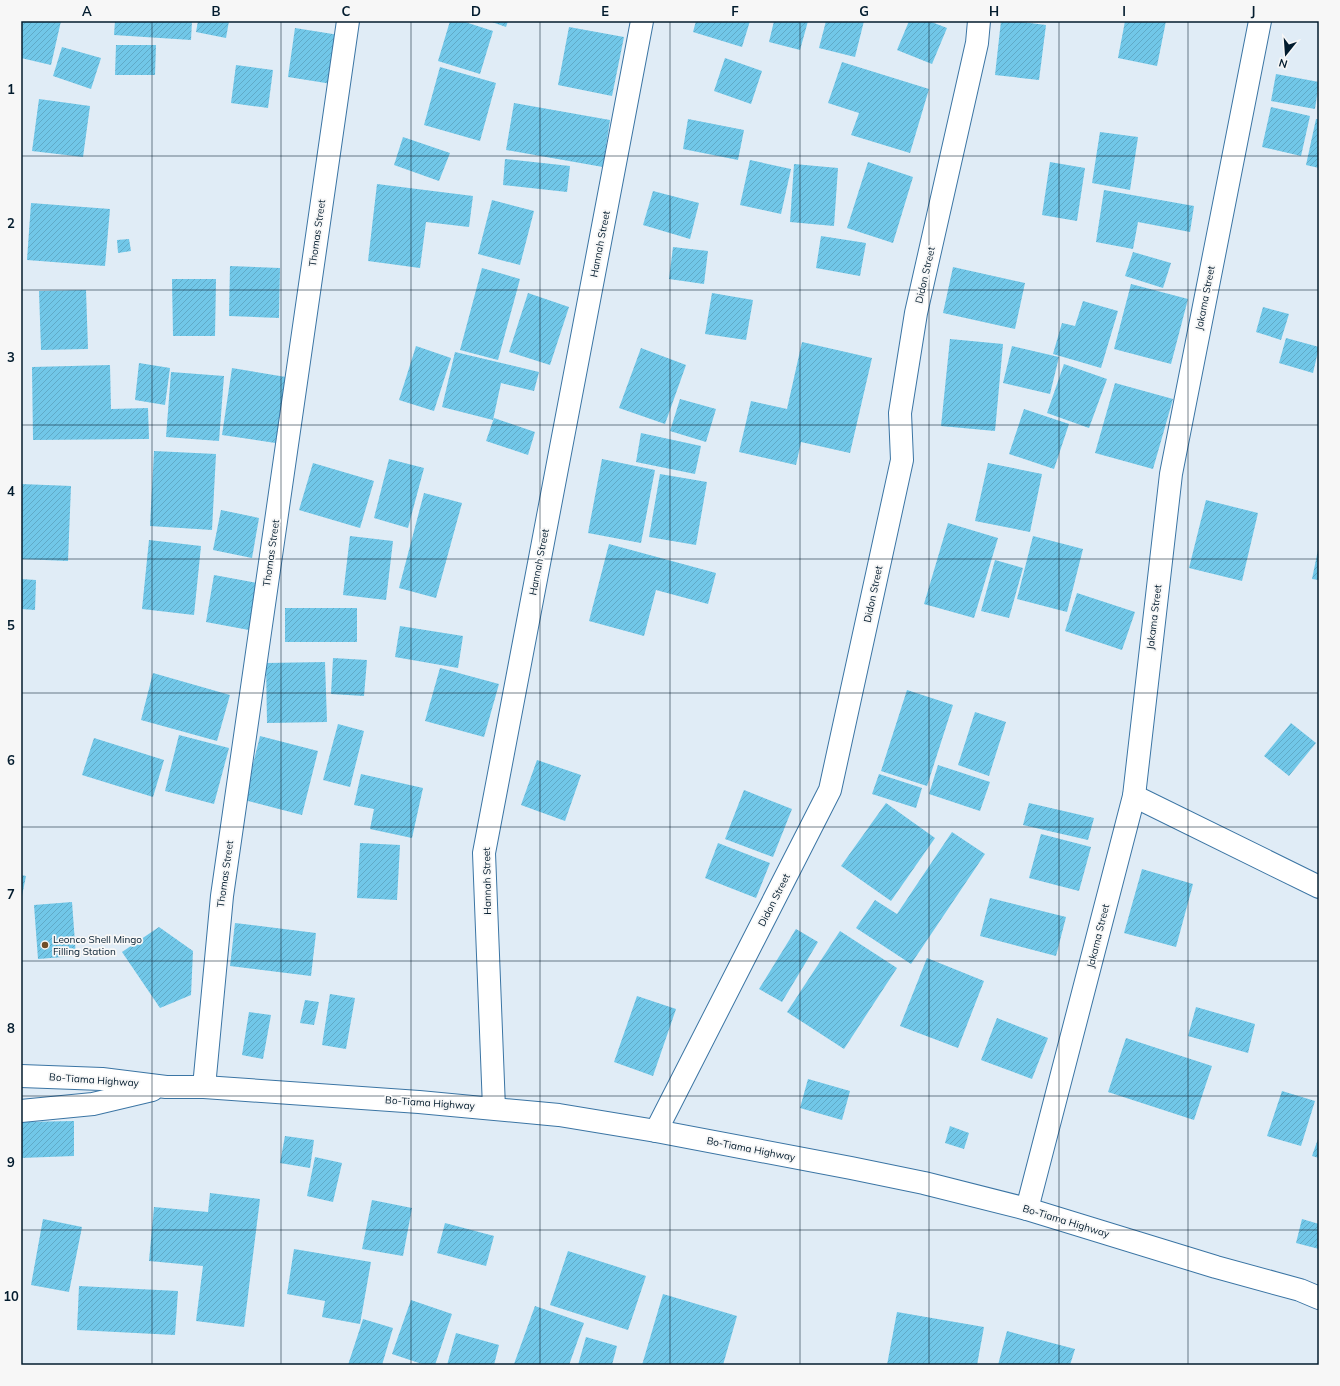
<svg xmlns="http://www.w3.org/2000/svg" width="1340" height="1386" viewBox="0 0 1340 1386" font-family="Mulish,sans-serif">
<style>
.building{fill:url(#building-hatch)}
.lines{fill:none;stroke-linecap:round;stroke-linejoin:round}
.minor-casing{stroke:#3b75a4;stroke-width:24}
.highway-casing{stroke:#3b75a4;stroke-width:24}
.minor{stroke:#fff;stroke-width:22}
.highway{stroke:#fff;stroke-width:22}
.grid{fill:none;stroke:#031c2e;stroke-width:1;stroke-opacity:0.55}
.poi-dot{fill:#714d28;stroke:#f7f7f7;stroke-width:1.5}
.labels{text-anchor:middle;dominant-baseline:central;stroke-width:3.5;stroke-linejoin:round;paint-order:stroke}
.street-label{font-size:10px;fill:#031c2e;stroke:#f7f7f7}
.poi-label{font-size:10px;fill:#031c2e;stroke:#f7f7f7;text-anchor:start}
.neatline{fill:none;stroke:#031c2e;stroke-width:1.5}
.grid-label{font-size:13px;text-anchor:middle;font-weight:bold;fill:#031c2e}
</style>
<defs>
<pattern id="building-hatch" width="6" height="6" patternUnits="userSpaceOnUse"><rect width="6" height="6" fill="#71c7e8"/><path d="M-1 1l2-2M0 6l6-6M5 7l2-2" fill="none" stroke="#60aac7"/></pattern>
</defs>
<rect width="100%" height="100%" fill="#e0ecf6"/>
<g class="building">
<path d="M 21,21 L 61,21 L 51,65 L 21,58 Z"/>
<path d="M 115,21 L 192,21 L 191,40 L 114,35 Z"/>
<path d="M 198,21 L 229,21 L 226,38 L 196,32 Z"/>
<path d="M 450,21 L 462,21 L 493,31 L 480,74 L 438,61 Z"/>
<path d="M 489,21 L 508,21 L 506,27 Z"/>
<path d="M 696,21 L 750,21 L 742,47 L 693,32 Z"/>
<path d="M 774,21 L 808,21 L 800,50 L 769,42 Z"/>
<path d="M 826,21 L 864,21 L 855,57 L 819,48 Z"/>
<path d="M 909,21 L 929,21 L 947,28 L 932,64 L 897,50 Z"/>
<path d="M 1001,21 L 1015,21 L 1046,25 L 1039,80 L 995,75 Z"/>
<path d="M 1125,21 L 1166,21 L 1157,66 L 1118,58 Z"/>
<path d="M 569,27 L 624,37 L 612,96 L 558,85 Z"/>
<path d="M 295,28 L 339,35 L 332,84 L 288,77 Z"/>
<path d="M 116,45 L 156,45 L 155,75 L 115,75 Z"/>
<path d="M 62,47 L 101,58 L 91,89 L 53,76 Z"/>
<path d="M 725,58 L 762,71 L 751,104 L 714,91 Z"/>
<path d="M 842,62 L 929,89 L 910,153 L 851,135 L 859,113 L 828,103 Z"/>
<path d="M 236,65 L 273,70 L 268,108 L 231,103 Z"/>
<path d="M 440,67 L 496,83 L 480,141 L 424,125 Z"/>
<path d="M 1276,74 L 1319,82 L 1315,109 L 1271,101 Z"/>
<path d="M 39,99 L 90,106 L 83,157 L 32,151 Z"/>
<path d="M 514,103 L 610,120 L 603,167 L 506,150 Z"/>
<path d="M 1271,107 L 1310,116 L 1301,156 L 1262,147 Z"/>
<path d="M 688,119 L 744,130 L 738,160 L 683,149 Z"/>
<path d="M 1316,119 L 1319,119 L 1319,168 L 1306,165 Z"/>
<path d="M 1100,132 L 1138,137 L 1130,190 L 1092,183 Z"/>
<path d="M 403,137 L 450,153 L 439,181 L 394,165 Z"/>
<path d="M 505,159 L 570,166 L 567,192 L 503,185 Z"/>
<path d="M 750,160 L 791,169 L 781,214 L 740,205 Z"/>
<path d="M 868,162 L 913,177 L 893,243 L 847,228 Z"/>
<path d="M 1050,162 L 1085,168 L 1077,221 L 1042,215 Z"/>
<path d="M 794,164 L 838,168 L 834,226 L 790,222 Z"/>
<path d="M 377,184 L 473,196 L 469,227 L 426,222 L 420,268 L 368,261 Z"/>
<path d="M 1104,190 L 1194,206 L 1190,232 L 1138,222 L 1133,249 L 1096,242 Z"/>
<path d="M 653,191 L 699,203 L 690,239 L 643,225 Z"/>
<path d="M 492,200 L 534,211 L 520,265 L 478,254 Z"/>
<path d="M 31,203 L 110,209 L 105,266 L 27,260 Z"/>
<path d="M 821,236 L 866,243 L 860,276 L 816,268 Z"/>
<path d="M 129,239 L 131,251 L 118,253 L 117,240 Z"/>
<path d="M 673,247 L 708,251 L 704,284 L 669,279 Z"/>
<path d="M 1133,252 L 1171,263 L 1163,288 L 1125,276 Z"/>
<path d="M 230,266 L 280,268 L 279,318 L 229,316 Z"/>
<path d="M 953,267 L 1025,283 L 1015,329 L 943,313 Z"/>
<path d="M 482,268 L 520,279 L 498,360 L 460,350 Z"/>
<path d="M 172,279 L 216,279 L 215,336 L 173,336 Z"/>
<path d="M 1131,284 L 1188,299 L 1171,364 L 1114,349 Z"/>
<path d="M 86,290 L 88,349 L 41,350 L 39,291 Z"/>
<path d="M 528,293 L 569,307 L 550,365 L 509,352 Z"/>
<path d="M 712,293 L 753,300 L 746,340 L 705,334 Z"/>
<path d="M 1083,301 L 1118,311 L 1101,368 L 1053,354 L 1062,323 L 1075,326 Z"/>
<path d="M 1263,307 L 1289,314 L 1281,340 L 1256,332 Z"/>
<path d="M 1286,338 L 1319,347 L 1313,373 L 1279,363 Z"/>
<path d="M 950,339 L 1003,344 L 995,431 L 941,426 Z"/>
<path d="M 802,342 L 872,358 L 850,453 L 801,442 L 796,465 L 739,452 L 751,401 L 787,409 Z"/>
<path d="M 416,346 L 451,358 L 434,411 L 399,400 Z"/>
<path d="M 1012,346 L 1059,357 L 1050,394 L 1003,383 Z"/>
<path d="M 641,348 L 686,365 L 665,424 L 619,408 Z"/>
<path d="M 455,352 L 539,372 L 534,391 L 501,383 L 493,420 L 442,407 Z"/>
<path d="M 139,363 L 170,368 L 165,405 L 135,400 Z"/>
<path d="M 1064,364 L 1107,379 L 1089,428 L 1047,413 Z"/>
<path d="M 110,365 L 111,409 L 148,408 L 149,439 L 33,440 L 32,367 Z"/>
<path d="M 232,368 L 292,378 L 282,444 L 222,435 Z"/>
<path d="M 171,372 L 224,376 L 219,441 L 166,437 Z"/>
<path d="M 1115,383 L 1173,399 L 1153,469 L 1095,453 Z"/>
<path d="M 680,399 L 716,409 L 706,442 L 670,431 Z"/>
<path d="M 1024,409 L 1069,424 L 1054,469 L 1009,454 Z"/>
<path d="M 494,418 L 535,432 L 528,455 L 486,441 Z"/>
<path d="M 641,433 L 701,446 L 695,474 L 636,462 Z"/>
<path d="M 154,451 L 216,454 L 212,530 L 150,526 Z"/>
<path d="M 389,459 L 424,468 L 408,528 L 374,518 Z"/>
<path d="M 602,459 L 655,470 L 641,543 L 588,533 Z"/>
<path d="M 313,463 L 374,481 L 360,528 L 299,510 Z"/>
<path d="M 988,463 L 1042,474 L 1030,532 L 975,521 Z"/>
<path d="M 660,474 L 707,482 L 696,545 L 649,537 Z"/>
<path d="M 21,484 L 71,486 L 68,561 L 21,559 Z"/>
<path d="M 424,493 L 462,503 L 436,598 L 399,588 Z"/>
<path d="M 1206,500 L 1258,513 L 1242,581 L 1189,568 Z"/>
<path d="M 221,510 L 259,518 L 252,558 L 213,550 Z"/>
<path d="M 948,523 L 998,538 L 974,618 L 924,604 Z"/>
<path d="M 350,536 L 393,541 L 386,600 L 343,595 Z"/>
<path d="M 1033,536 L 1083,549 L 1067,612 L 1017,599 Z"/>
<path d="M 149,540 L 201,546 L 194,615 L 142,609 Z"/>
<path d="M 609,544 L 716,573 L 708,604 L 656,590 L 644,636 L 589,621 Z"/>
<path d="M 1318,550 L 1319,550 L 1319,580 L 1312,579 Z"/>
<path d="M 995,560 L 1023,568 L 1009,618 L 981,611 Z"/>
<path d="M 214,575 L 258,583 L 249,630 L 206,622 Z"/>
<path d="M 21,579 L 36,580 L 35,610 L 21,609 Z"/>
<path d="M 1077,593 L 1135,612 L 1122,650 L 1065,631 Z"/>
<rect x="285" y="608" width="72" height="34"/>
<path d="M 400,626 L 463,636 L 458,668 L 395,657 Z"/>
<path d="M 333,658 L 367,660 L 364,696 L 331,694 Z"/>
<path d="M 325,662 L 327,722 L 267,723 L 266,663 Z"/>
<path d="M 440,668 L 499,684 L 484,737 L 425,721 Z"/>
<path d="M 153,673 L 230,695 L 217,741 L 141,720 Z"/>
<path d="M 907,690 L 953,705 L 927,786 L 881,771 Z"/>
<path d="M 975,712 L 1006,722 L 989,776 L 958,765 Z"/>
<path d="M 1291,723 L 1316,743 L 1289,776 L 1264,756 Z"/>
<path d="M 338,724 L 364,731 L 350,787 L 323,780 Z"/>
<path d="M 179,735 L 229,748 L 214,804 L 165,791 Z"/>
<path d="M 260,736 L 318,751 L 302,815 L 244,800 Z"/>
<path d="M 94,738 L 164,760 L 153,797 L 82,775 Z"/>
<path d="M 537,760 L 581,775 L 565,821 L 521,805 Z"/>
<path d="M 938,765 L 990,782 L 980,811 L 929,794 Z"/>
<path d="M 361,774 L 423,788 L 412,838 L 370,829 L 374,809 L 354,805 Z"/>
<path d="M 879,774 L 922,788 L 916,808 L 872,794 Z"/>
<path d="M 744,790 L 792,809 L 773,857 L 725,839 Z"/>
<path d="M 886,803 L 935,838 L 891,901 L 841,866 Z"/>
<path d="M 1029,803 L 1094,818 L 1088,840 L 1023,825 Z"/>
<path d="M 952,832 L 985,854 L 911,964 L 856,928 L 875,900 L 897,914 Z"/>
<path d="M 1041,834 L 1091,847 L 1079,891 L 1029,878 Z"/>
<path d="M 360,843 L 400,845 L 397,900 L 357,898 Z"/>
<path d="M 718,843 L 770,863 L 756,898 L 705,878 Z"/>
<path d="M 1142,869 L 1193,884 L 1176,947 L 1124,933 Z"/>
<path d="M 21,875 L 26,876 L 22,896 L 21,896 Z"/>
<path d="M 990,898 L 1066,917 L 1056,956 L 980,936 Z"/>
<path d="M 72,902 L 76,956 L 38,959 L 34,905 Z"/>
<path d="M 235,923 L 316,933 L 311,976 L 230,966 Z"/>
<path d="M 159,927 L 193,951 L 191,995 L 160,1008 L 122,952 Z"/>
<path d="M 796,929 L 818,942 L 782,1002 L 759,989 Z"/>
<path d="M 840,931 L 897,968 L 844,1049 L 787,1012 Z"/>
<path d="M 927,958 L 984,981 L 958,1048 L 900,1026 Z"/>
<path d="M 330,994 L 355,998 L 346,1049 L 322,1045 Z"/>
<path d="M 637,996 L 676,1009 L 653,1076 L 614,1062 Z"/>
<path d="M 305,1000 L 319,1002 L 314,1025 L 300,1023 Z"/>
<path d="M 1196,1007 L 1255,1024 L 1248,1053 L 1188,1036 Z"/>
<path d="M 249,1012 L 271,1015 L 263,1059 L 242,1055 Z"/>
<path d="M 997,1018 L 1048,1038 L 1032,1079 L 981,1060 Z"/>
<path d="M 1126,1038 L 1212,1066 L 1194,1120 L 1108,1092 Z"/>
<path d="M 808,1079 L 850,1091 L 842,1120 L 800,1108 Z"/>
<path d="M 1282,1091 L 1315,1101 L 1301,1146 L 1267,1136 Z"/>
<path d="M 74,1121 L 74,1156 L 21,1158 L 21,1122 Z"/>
<path d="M 950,1126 L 969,1133 L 964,1149 L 945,1143 Z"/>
<path d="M 285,1136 L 314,1140 L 310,1168 L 280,1163 Z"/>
<path d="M 1319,1136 L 1319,1158 L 1312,1156 Z"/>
<path d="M 315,1157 L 342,1163 L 333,1202 L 307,1196 Z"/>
<path d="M 210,1193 L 260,1199 L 244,1327 L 196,1321 L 203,1266 L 149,1261 L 154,1207 L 208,1212 Z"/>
<path d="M 372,1200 L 412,1208 L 403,1256 L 362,1249 Z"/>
<path d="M 43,1219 L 82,1227 L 69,1292 L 31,1285 Z"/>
<path d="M 1302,1219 L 1319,1224 L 1319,1249 L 1296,1243 Z"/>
<path d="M 445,1223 L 494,1236 L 486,1266 L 437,1253 Z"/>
<path d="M 294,1249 L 371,1262 L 360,1324 L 322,1317 L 325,1301 L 287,1294 Z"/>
<path d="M 568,1251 L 646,1276 L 628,1330 L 550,1305 Z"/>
<path d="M 79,1286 L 178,1291 L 175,1335 L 77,1330 Z"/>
<path d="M 663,1294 L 737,1316 L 723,1365 L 642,1365 Z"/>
<path d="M 411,1300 L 452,1314 L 435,1365 L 425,1365 L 392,1354 Z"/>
<path d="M 535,1306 L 584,1323 L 569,1365 L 514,1364 Z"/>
<path d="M 897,1312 L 984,1327 L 977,1365 L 887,1365 Z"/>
<path d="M 363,1319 L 393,1328 L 382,1365 L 348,1365 Z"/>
<path d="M 1007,1331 L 1075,1349 L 1070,1365 L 998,1365 Z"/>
<path d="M 456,1333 L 499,1345 L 494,1365 L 447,1365 Z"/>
<path d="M 586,1337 L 617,1346 L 612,1365 L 578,1365 Z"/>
</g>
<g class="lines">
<g class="minor-casing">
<g id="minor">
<path d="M 1134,796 L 1319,887"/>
<path d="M 204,1087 L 222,896 L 348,21"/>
<path d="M 494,1108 L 484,853 L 642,21"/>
<path d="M 656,1131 L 830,790 L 902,460 L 900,413 L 916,313 L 977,43 L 979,21"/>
<path d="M 1027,1209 L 1134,796 L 1171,474 L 1260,21"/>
</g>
</g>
<g class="highway-casing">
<g id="highway">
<path d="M 21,1076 L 102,1079 L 166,1087 L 204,1087 L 419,1102 L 559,1115 L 656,1131 L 851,1168 L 924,1183 L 1027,1209 L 1216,1267 L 1300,1290 L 1319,1298"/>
<path d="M 21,1111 L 93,1104 L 152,1090"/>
</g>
</g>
<use href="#minor" class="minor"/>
<use href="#highway" class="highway"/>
</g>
<path class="grid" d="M 152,21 L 152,1365M 281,21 L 281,1365M 411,21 L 411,1365M 540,21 L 540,1365M 670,21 L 670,1365M 800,21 L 800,1365M 929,21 L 929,1365M 1059,21 L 1059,1365M 1188,21 L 1188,1365M 21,156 L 1319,156M 21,290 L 1319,290M 21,425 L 1319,425M 21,559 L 1319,559M 21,693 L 1319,693M 21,827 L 1319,827M 21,961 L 1319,961M 21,1096 L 1319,1096M 21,1230 L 1319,1230"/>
<circle class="poi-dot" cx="45" cy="945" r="4"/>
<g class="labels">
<g class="street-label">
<text transform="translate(317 233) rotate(-82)">Thomas Street</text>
<text transform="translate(600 244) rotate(-79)">Hannah Street</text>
<text transform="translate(925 275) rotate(-77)">Didon Street</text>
<text transform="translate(1205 298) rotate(-79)">Jakama Street</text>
<text transform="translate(271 553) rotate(-82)">Thomas Street</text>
<text transform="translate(539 562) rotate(-79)">Hannah Street</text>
<text transform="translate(873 594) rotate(-78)">Didon Street</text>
<text transform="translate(1154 617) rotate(-83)">Jakama Street</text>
<text transform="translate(225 874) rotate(-82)">Thomas Street</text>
<text transform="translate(487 881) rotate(-91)">Hannah Street</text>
<text transform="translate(774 900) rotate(-63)">Didon Street</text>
<text transform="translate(1098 936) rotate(-76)">Jakama Street</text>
<text transform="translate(94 1080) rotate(4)">Bo-Tiama Highway</text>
<text transform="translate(430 1103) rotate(4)">Bo-Tiama Highway</text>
<text transform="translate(751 1149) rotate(11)">Bo-Tiama Highway</text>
<text transform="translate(1066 1221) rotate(17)">Bo-Tiama Highway</text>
</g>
<g class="poi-label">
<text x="53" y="939">Leonco Shell Mingo<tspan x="53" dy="12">Filling Station</tspan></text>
</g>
</g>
<rect width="1340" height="1386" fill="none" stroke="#f7f7f7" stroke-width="44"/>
<g transform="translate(1286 54) rotate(197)" stroke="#f7f7f7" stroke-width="3" paint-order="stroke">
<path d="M0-3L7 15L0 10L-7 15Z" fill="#031c2e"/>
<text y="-6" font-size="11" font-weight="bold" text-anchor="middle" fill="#031c2e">N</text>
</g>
<rect x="22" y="22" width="1296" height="1342" class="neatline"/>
<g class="grid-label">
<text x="87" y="16">A</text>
<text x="216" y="16">B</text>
<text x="346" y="16">C</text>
<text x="476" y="16">D</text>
<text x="605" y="16">E</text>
<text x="735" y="16">F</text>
<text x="864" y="16">G</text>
<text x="994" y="16">H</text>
<text x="1124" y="16">I</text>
<text x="1253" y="16">J</text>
<text x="11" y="94">1</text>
<text x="11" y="228">2</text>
<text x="11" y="362">3</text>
<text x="11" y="496">4</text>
<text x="11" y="630">5</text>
<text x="11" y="765">6</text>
<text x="11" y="899">7</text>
<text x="11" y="1033">8</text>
<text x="11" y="1167">9</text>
<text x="11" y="1301">10</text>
</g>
</svg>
